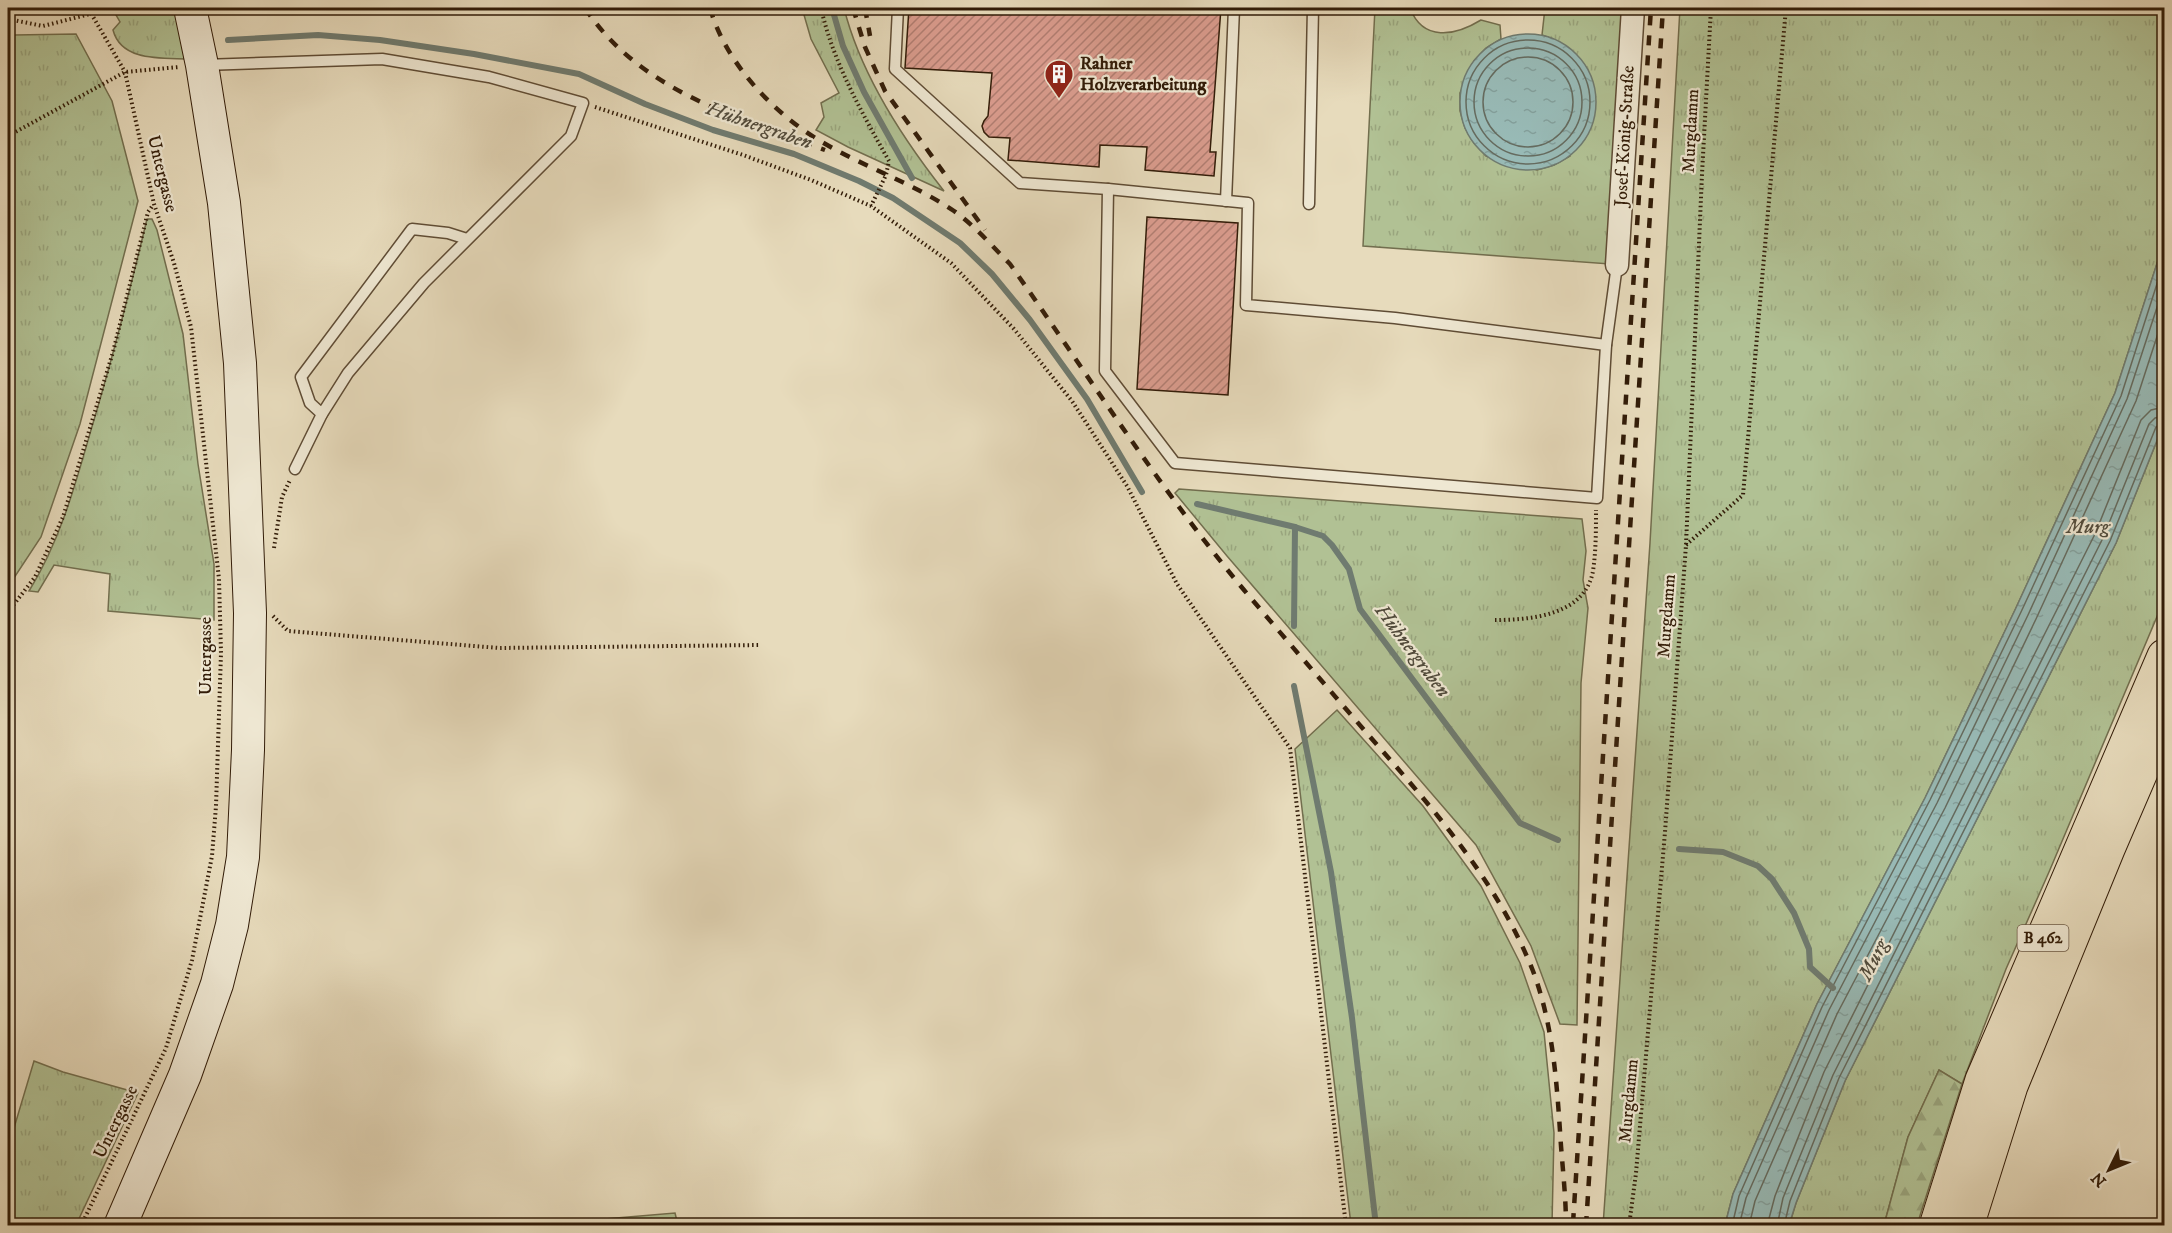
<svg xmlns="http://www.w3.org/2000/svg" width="2172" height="1233" viewBox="0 0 2172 1233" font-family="'IM FELL DW Pica',serif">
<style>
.grass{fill:url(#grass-tufts);stroke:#726e4e;stroke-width:1.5}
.forest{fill:url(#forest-firs);stroke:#726e4e;stroke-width:1.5}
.water{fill:url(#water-ripples);stroke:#6f7b70;stroke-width:1.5}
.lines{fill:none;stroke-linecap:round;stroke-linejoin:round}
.shore{stroke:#656b5f;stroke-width:1.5}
.stream{stroke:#6f7b70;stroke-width:6}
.building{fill:url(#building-hatch);stroke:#321c08;stroke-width:1.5}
.lane-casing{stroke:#5f4c35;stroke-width:13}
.street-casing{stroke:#5f4c35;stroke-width:25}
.secondary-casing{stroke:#321c08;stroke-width:34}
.highway-casing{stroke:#321c08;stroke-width:35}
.path{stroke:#321c08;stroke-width:4;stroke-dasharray:1.5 3;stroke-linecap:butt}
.lane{stroke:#efe8d3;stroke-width:10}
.street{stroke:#efe8d3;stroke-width:22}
.secondary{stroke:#efe8d3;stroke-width:32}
.highway{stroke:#e7dbbc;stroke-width:33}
.rail{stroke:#321c08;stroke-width:4.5;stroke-dasharray:10 10;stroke-linecap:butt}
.labels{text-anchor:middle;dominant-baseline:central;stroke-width:4.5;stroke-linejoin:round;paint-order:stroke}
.shield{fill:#efe8d3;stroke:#6b5945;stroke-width:1.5}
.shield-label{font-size:16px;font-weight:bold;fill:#321c08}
.poi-label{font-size:18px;font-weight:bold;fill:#321c08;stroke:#efe8d3;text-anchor:start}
.street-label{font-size:18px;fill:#321c08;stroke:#efe8d3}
.water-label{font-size:20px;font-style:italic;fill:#514b3c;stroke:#efe8d3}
</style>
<defs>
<pattern id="grass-tufts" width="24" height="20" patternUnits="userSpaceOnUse" patternTransform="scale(1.5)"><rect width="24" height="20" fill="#b1c194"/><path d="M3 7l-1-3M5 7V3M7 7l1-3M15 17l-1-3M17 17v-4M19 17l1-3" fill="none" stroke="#99a57e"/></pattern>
<pattern id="forest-firs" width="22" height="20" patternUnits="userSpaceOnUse" patternTransform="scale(1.5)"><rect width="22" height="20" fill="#b1c194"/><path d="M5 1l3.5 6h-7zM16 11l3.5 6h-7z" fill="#99a57e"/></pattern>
<pattern id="water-ripples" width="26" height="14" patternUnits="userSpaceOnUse" patternTransform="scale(1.5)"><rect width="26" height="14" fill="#98bab6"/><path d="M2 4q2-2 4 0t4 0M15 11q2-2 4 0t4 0" fill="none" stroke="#839f9b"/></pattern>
<pattern id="building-hatch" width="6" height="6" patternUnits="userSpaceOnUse" patternTransform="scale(1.5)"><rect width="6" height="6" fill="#da9c8e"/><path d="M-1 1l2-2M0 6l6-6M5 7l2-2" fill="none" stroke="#b17e72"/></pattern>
</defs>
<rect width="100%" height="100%" fill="#e7dbbc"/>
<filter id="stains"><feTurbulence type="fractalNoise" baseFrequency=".00333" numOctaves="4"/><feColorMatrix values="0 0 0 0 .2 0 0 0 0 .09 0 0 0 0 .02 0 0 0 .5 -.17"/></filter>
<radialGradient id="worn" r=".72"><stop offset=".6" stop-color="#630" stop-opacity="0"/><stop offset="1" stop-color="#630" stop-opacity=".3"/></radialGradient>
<g class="grass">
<path d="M 112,8 L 187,8 L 186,59 C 160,58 121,61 113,30 L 120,22 Z"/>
<path d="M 802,8 L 844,8 C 860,72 903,139 944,191 L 848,147 L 816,130 L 824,117 L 821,103 L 839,93 L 811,39 Z"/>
<path d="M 1375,8 L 1410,8 C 1423,42 1455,36 1481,20 L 1500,25 L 1501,39 L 1486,48 L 1474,61 L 1460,93 L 1460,111 L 1465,128 L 1474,143 L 1486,156 L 1537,170 L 1554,165 L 1570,156 L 1553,39 L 1542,35 L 1545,8 L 1625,8 L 1610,264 L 1363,246 Z"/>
<path d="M 1680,8 L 2164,8 L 2164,242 L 2115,393 L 2015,610 L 1925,798 L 1817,1004 L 1733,1194 L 1725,1225 L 1603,1226 L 1650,543 Z"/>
<path d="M 8,32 L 14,35 L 76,34 L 112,101 L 138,201 L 80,424 L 41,537 L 8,587 Z"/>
<path d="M 147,219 L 152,219 L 157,230 L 183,334 L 198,464 L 214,564 L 214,620 L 108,611 L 110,574 L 54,565 L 38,592 L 29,591 C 60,541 75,486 91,430 C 112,360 130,290 147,219 Z"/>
<path d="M 2164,423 L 2164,600 L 2049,872 L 2006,969 L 1962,1084 L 1939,1070 L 1908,1137 L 1884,1225 L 1789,1226 L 1796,1203 L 1845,1081 L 2116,543 Z"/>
<path d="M 1179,489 L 1582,519 L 1586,551 L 1583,580 L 1588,608 L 1581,683 L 1577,1025 L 1560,1024 L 1531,946 L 1476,845 L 1227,556 L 1175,493 Z"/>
<path d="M 1337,710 L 1423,806 L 1481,886 L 1520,963 L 1544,1032 L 1554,1133 L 1552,1225 L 1351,1225 L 1295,749 Z"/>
<path d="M 34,1061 L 63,1072 L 138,1093 L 76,1225 L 8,1225 L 8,1148 Z"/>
</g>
<g class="forest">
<path d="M 1939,1070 L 1962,1084 L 1917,1225 L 1884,1225 L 1908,1137 Z"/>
<path d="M 675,1213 L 678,1225 L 533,1225 Z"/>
</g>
<g class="water">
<circle cx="1528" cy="102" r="68"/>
<path d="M 2164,242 L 2164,423 L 2116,543 L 1845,1081 L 1796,1203 L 1789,1225 L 1725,1225 L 1733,1194 L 1817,1004 L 1925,798 L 2015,610 L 2115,393 Z"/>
</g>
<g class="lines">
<g class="shore">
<circle cx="1528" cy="102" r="62"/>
<circle cx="1528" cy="102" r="54"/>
<circle cx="1528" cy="102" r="45"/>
<path d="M 1732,1226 L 1739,1196 L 1822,1007 L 1930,800 L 2021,612 L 2121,396 L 2164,262"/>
<path d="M 1739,1226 L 1746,1198 L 1829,1010 L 1937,803 L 2028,615 L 2127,399 L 2164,286"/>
<path d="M 1749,1226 L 1755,1201 L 1837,1014 L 1945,808 L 2036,619 L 2136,401 L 2164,315"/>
<path d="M 1767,1226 L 1775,1196 L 1824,1072 L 2095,534 L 2141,420 L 2151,410 L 2164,407"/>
<path d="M 1777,1226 L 1783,1198 L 1833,1075 L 2103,538 L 2149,424 L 2155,418 L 2164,416"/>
<path d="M 1784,1226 L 1790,1201 L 1839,1078 L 2110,541 L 2156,427 L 2160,424 L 2164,423"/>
</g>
<g class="stream">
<path d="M 832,8 L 843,46 L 864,92 L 912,178"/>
<path d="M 228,40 L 318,35 L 380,40 L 474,54 L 579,74 L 645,104 L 713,130 L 794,154 L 859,181 L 893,198 L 960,243 L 992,274 L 1030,320 L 1087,399 L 1142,492"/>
<path d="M 1197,504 L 1295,527 L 1323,536 L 1332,545 L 1349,569 L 1360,609 L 1520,823 L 1558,840"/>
<path d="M 1294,626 L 1295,527"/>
<path d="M 1294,686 L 1331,872 L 1352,1018 L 1376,1226"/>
<path d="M 1679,849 L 1723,852 L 1758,866 L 1772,879 L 1794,913 L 1809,949 L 1810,967 L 1833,988"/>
</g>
</g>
<g class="building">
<path d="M 909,8 L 1221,8 L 1210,152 L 1216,152 L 1214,176 L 1145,170 L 1147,147 L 1100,145 L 1099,167 L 1008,160 L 1010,138 L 989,137 L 984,132 L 982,126 L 984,121 L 988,116 L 992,73 L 905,68 Z"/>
<path d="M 1147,217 L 1238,223 L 1228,395 L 1137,389 Z"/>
</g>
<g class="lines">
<g class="lane-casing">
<g id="lane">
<path d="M 898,8 L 895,69 L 1020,183 L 1108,189 L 1248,203 L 1246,305 L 1395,318 L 1606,345"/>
<path d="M 203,65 L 382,59 L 489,77 L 583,103 L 571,136 L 424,283 L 348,373 L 322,414 L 295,469"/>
<path d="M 1108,189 L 1105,371 L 1175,463 L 1597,498 L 1606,345 L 1617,265"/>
<path d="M 1226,201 L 1234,8"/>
<path d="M 1309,204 L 1313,8"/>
<path d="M 322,414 L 310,403 L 301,377 L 412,229 L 448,233 L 467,239"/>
</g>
</g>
<g class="street-casing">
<path id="street" d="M 1617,265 L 1633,8"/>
</g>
<g class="secondary-casing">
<path id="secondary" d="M 120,1226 L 185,1075 L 217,984 L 232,925 L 243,857 L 248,750 L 250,613 L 240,363 L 224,203 L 202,65 L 190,8"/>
</g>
<g class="highway-casing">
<g id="highway">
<path d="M 1936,1226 L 1982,1080 L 2164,656"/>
<path d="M 1967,1226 L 2011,1086 L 2108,849 L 2164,719"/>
</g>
</g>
<g class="path">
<path d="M 821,8 C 833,62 862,113 889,161 L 886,175 L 871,206"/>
<path d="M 8,19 L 43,26 L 90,14"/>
<path d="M 595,107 L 743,155 L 811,180 L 871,206 L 951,263 L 1014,329 L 1072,401 L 1127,486 L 1177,584 L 1290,748 L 1346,1226"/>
<path d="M 8,136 L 125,72 L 179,67"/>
<path d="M 1686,545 L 1743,495 L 1786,8"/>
<path d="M 274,548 L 282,497 L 290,480"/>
<path d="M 8,612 L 35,577 L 63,517 L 113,352 L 148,212 L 153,205"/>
<path d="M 273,616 L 288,631 L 499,648 L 760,645"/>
<path d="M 1495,620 C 1532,620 1585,615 1593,571 C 1596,551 1596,530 1596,510"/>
<path d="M 81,1226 L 166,1048 L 192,960 L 212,856 L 216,806 L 221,653 L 219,579 L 191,327 L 174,263 L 154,204 L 125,72 L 88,8"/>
<path d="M 1629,1226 L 1636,1173 L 1665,832 L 1686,545 L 1702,174 L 1711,8"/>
</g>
<use href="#lane" class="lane"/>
<use href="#street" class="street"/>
<use href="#secondary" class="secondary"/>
<use href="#highway" class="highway"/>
<g class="rail">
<path d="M 585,8 C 639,90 737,118 825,150"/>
<path d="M 710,8 C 725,61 770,110 817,139 C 861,166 911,182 954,211 C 975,226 992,246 1010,264 C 1087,373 1158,487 1244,590 C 1288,642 1333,694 1378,746 C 1438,814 1499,885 1533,971 C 1554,1027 1557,1087 1561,1146 C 1563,1172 1566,1199 1566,1226"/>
<path d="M 853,8 L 865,47 L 885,91 L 985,230"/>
<path d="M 865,8 L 870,36"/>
<path d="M 1573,1223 L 1651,8"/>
<path d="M 1586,1226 L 1663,8"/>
</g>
</g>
<defs>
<g id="building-pin" transform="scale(1.5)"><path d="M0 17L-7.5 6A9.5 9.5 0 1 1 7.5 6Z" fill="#8f2418" stroke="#efe8d3"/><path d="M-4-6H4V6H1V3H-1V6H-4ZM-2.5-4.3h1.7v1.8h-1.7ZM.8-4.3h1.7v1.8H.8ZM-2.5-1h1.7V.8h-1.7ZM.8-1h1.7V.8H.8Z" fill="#fff"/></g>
</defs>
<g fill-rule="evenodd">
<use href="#building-pin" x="1059" y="74"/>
</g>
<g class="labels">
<rect class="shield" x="2017.5" y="925" width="51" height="26" rx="4.5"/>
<g class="shield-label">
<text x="2043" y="938">B 462</text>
</g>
<g class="poi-label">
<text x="1080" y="64">Rahner<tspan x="1080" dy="21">Holzverarbeitung</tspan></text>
</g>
<g class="street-label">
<text transform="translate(1691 131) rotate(-87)">Murgdamm</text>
<text transform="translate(1625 136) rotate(-87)">Josef-König-Straße</text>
<text transform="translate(162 174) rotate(76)">Untergasse</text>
<text transform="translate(1667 616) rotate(-86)">Murgdamm</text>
<text transform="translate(206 656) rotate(-90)">Untergasse</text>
<text transform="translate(1629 1101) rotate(-85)">Murgdamm</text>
<text transform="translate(116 1122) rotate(-64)">Untergasse</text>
</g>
<g class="water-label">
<text transform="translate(759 126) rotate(19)">Hühnergraben</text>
<text x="2088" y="527">Murg</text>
<text transform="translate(1412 651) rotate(53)">Hühnergraben</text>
<text transform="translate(1874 960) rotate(-64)">Murg</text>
</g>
</g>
<rect width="2172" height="1233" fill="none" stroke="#e7dbbc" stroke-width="30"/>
<rect x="9" y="9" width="2154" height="1215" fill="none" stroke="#321c08" stroke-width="3"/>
<rect x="15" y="15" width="2142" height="1203" fill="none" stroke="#321c08" stroke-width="1.5"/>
<g transform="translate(2109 1170) rotate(227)" stroke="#efe8d3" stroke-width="4.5" paint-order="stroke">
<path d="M0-4.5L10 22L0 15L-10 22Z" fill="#321c08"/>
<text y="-9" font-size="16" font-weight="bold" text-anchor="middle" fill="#321c08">N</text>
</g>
<rect width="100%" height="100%" filter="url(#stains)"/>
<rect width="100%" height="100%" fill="url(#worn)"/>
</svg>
